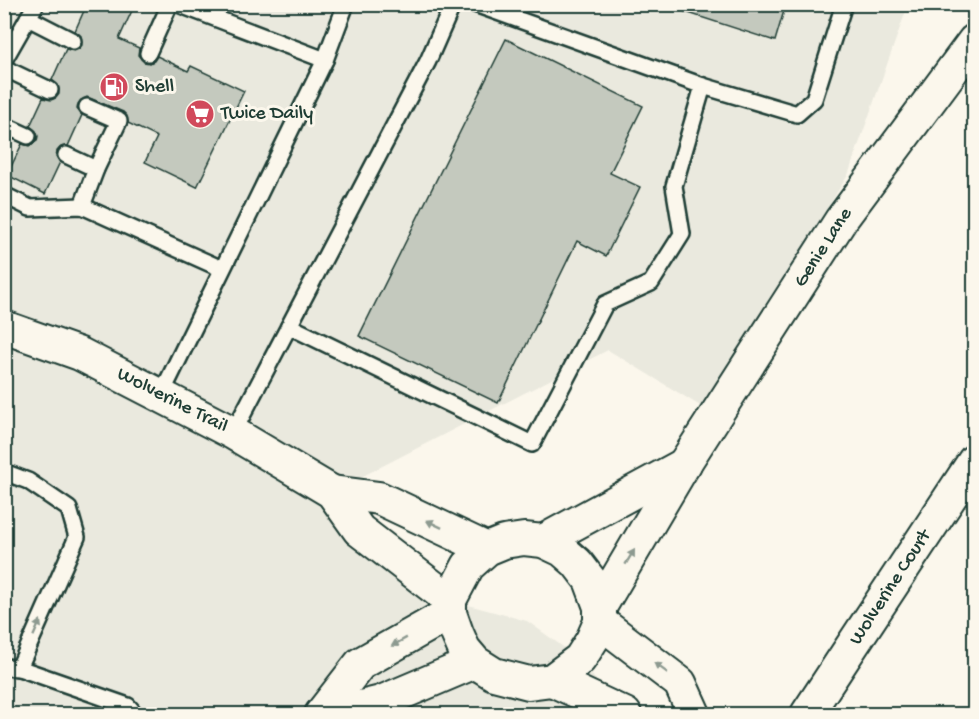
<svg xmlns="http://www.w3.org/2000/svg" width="979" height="719" viewBox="0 0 979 719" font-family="'Gochi Hand',sans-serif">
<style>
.built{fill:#eae9de}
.building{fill:#c4c9be;stroke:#1f3d34;stroke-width:1.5}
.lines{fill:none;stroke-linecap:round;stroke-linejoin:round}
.service-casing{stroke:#1f3d34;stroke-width:20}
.minor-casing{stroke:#1f3d34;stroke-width:36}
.service{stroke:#fbf7ec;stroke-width:15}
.minor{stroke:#fbf7ec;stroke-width:32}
.oneway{fill:#8d9a90}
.labels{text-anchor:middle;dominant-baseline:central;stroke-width:6;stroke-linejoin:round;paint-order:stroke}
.poi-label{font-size:20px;fill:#1f3d34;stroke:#fbf7ec;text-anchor:start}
.street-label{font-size:20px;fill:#1f3d34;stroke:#fbf7ec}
</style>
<rect width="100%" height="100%" fill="#fbf7ec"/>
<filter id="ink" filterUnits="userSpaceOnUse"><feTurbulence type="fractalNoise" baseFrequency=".0167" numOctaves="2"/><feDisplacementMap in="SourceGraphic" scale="12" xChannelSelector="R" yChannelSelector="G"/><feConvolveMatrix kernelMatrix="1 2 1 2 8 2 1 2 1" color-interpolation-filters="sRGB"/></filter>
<g filter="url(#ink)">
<path class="built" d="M 4,5 L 908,5 L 848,175 L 702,407 L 608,350 L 332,492 L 450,600 L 527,621 L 580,659 L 601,687 L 658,714 L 5,714 Z"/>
<g class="building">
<path d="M 87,4 L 135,4 L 119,39 L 139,48 L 138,55 L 144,62 L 150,63 L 154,61 L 157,56 L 188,71 L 191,66 L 244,91 L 197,187 L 145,162 L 157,137 L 128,123 L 127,116 L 123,112 L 87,97 L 81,100 L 78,104 L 77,109 L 82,115 L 68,146 L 61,147 L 57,151 L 56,156 L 60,162 L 45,194 L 7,175 L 22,144 L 29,146 L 37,141 L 38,136 L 36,131 L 30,126 L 43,98 L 51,100 L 56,98 L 59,94 L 58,85 L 52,80 L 66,49 L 74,51 L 79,49 L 82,45 L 81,36 L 75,31 Z"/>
<path d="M 683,4 L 786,4 L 775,41 L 682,11 Z"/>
<path d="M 506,39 L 643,106 L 610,173 L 640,187 L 606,256 L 577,241 L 498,403 L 359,336 Z"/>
</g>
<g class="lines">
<g class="service-casing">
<g id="service">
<path d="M 178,4 L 325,60"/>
<path d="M 475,4 L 703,86"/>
<path d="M 28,18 L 73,41"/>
<path d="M 148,53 L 170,4"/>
<path d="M 4,60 L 36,4"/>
<path d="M 4,68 L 50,90"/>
<path d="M 4,125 L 28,136"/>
<path d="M 66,155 L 96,169"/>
<path d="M 4,195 L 30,208 L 82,206 L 222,269"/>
<path d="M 82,206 L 96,169 L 119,121 L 87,107"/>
<path d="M 289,326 L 532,444 L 605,304 L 651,283 L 682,234 L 674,186 L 703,86 L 797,114 L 814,99 L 844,4"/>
<path d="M 161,395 L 325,60 L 346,4"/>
<path d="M 233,433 L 428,61 L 453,4"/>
<path d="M 4,472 L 28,481 L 69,509 L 77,537 L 19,668 L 4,667"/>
<path d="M 19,668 L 128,706 L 135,714"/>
</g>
</g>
<g class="minor-casing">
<g id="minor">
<path d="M 4,327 L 80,354 L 233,433 L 332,492 L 359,530 L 450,600"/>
<path d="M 332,492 L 379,498 L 487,549"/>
<path d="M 524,539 L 543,541 L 562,550 L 577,563 L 590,580 L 600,607 L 600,622 L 592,640 L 580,659 L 552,680 L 529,683 L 494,674 L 475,662 L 464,649 L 457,633 L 450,613 L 450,600 L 468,566 L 487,549 L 504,542 Z"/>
<path d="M 543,541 L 685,464"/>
<path d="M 600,607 L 685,463 L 841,220 L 974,41"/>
<path d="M 600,622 L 680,683 L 694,714"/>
<path d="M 552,680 L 625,714"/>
<path d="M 321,714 L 360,664 L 450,613"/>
<path d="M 332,714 L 381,702 L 475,662"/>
<path d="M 807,714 L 974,461"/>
</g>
</g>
<use href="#service" class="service"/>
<use href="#minor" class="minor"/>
</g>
<defs><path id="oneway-solid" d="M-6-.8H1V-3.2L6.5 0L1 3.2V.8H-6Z" transform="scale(1.5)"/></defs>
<g class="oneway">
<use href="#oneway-solid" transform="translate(434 524) rotate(-154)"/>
<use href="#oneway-solid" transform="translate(630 557) rotate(-59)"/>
<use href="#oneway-solid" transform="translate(37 628) rotate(-66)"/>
<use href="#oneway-solid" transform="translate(399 642) rotate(151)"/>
<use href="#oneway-solid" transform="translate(661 668) rotate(-143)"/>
</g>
</g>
<defs>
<g id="fuel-disc" transform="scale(1.5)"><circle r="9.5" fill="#d1495b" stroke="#fbf7ec"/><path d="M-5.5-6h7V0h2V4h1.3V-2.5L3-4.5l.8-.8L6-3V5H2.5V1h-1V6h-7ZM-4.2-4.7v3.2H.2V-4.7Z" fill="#fff"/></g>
<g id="supermarket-disc" transform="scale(1.5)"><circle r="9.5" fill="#d1495b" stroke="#fbf7ec"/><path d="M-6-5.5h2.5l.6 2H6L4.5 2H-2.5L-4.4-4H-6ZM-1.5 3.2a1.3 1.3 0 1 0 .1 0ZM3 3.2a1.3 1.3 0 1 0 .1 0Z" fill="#fff"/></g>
</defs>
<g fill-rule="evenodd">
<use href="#fuel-disc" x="114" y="87"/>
<use href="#supermarket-disc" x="200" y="114"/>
</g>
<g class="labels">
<g class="poi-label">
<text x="135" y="87">Shell</text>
<text x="221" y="114">Twice Daily</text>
</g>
<g class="street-label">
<text transform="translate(824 248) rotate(-57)">Genie Lane</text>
<text transform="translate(172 401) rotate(27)">Wolverine Trail</text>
<text transform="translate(891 588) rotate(-57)">Wolverine Court</text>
</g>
</g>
<rect width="979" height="719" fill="none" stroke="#fbf7ec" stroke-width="24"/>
<rect x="12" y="12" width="955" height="695" fill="none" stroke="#1f3d34" stroke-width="2" filter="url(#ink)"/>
</svg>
